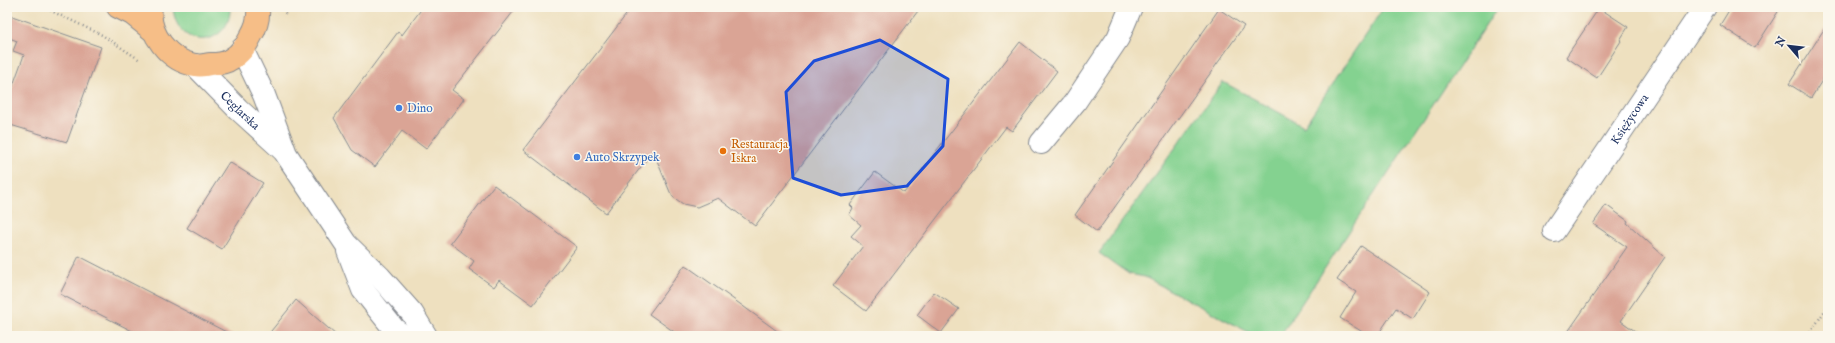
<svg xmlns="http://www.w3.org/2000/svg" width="1835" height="343" viewBox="0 0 1835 343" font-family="'IM FELL English',serif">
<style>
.green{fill:#84d290;stroke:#508077}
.building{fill:#daa495}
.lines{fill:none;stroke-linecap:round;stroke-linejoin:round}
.minor-casing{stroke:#84888e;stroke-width:24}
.major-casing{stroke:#84888e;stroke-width:24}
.path{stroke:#84888e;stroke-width:2.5;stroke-dasharray:1 3;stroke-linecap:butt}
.minor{stroke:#fff;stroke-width:22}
.major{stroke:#f6be87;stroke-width:22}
.marked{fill:#1d4ed8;fill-opacity:0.2;stroke:#1d4ed8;stroke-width:3;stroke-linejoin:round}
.shop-dot{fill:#3f7fe0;stroke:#fbf7ec;stroke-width:1.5}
.food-dot{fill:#e8710a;stroke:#fbf7ec;stroke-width:1.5}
.labels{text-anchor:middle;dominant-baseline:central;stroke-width:3;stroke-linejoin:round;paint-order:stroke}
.shop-label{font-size:12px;fill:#366cbe;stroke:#fbf7ec;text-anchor:start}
.street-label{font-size:12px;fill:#1b2f5e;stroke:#fbf7ec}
.food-label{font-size:12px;fill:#c56008;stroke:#fbf7ec;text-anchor:start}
</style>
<rect width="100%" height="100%" fill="#fbf7ec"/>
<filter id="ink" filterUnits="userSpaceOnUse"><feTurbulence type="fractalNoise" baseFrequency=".025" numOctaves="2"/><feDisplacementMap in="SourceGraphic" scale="8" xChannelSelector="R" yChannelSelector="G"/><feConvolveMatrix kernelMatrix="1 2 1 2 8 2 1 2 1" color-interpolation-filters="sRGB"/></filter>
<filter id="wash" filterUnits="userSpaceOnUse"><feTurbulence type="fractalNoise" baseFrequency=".012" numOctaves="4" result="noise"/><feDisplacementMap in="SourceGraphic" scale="16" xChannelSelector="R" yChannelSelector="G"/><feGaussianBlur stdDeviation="0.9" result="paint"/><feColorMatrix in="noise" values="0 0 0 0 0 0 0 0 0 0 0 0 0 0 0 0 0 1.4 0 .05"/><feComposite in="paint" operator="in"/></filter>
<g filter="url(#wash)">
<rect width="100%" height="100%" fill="#eee0bf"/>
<g class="green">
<path d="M 173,7 L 230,7 C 232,47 176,53 173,7 Z"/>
<path d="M 1384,7 L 1498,7 L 1280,336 L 1256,336 L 1145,277 L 1129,274 L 1099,253 L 1223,82 L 1304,126 Z"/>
</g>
<g id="blocks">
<g class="building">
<path d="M 423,7 L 517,7 L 452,90 L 464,99 L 426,149 L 402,131 L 375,167 L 352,150 L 334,118 L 398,32 L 402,35 Z"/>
<path d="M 632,7 L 921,7 L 755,226 L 718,198 L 697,207 L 683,204 L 673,197 L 670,192 L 653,151 L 606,213 L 523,150 Z"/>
<path d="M 1731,7 L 1781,7 L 1755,48 L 1720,25 Z"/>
<path d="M 1599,8 L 1628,27 L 1620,40 L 1621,41 L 1597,78 L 1566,57 Z"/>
<path d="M 1219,9 L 1244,26 L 1097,232 L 1075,215 Z"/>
<path d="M 12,16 L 101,47 L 67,142 L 7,124 L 7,102 L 24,55 L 13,51 L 17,41 L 7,37 L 7,30 Z"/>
<path d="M 1828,23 L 1828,71 L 1811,98 L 1789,84 Z"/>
<path d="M 1020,42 L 1057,71 L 1012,131 L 1006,127 L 866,311 L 833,286 L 863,246 L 851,236 L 861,225 L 849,215 L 853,208 L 850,205 L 875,172 L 904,193 Z"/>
<path d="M 229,162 L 263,183 L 222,249 L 187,228 Z"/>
<path d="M 494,185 L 577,247 L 533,305 L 499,280 L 494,287 L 469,269 L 474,261 L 450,243 Z"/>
<path d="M 1606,205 L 1628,221 L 1627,223 L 1665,257 L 1621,321 L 1642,336 L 1565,336 L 1627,247 L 1593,224 Z"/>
<path d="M 1361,246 L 1430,292 L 1413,319 L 1396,308 L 1377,336 L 1369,336 L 1340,318 L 1356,292 L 1337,280 Z"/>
<path d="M 79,256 L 176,306 L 234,336 L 142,336 L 60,294 Z"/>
<path d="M 685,265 L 740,304 L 784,336 L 680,336 L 649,314 Z"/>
<path d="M 934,292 L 959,309 L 941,333 L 917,315 Z"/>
<path d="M 296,300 L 337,336 L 267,336 Z"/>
</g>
</g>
</g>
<g filter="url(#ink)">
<use href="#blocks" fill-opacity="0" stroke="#84888e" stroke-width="1"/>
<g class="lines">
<g class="minor-casing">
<g id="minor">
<path d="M 242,49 L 264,95 L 286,154 L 346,244 L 380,277 L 412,313 L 426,336"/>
<path id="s1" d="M 195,65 L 238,109 L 283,150"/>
<path d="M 1041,143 L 1075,102 L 1118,38 L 1131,7"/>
<path id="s2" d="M 1554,231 L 1705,7"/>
<path d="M 348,251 L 363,290 L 394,329 L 404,336"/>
</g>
</g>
<g class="major-casing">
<g id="major">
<path d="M 118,7 L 132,14 L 152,30"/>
<path d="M 151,7 C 147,33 169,61 195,65 C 200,66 206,65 210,64 C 217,64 226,63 231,59 C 239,55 247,45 251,36 C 256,28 259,17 258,7"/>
</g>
</g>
<g class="path">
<path d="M 43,7 L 102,35 L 140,60"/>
<path d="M 285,14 L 289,7"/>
<path d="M 1808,336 L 1828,306"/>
</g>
<use href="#minor" class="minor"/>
<use href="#major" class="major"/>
</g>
</g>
<path class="marked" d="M 880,40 L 948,79 L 943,146 L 907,186 L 841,195 L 793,178 L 786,92 L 814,61 Z"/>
<g class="shop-dot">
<circle cx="399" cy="108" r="4"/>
<circle cx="577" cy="157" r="4"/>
</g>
<circle class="food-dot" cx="723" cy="151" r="4"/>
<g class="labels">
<g class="shop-label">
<text x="407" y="108">Dino</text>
<text x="585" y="157">Auto Skrzypek</text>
</g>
<g class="street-label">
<text stroke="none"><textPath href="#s1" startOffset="64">Ceglarska</textPath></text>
<text stroke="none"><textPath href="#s2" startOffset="135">Księżycowa</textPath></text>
</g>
<g class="food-label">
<text x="731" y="144">Restauracja<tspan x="731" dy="14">Iskra</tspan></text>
</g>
</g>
<rect width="1835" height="343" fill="none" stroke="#fbf7ec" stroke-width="24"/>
<g transform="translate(1789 46) rotate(298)" stroke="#fbf7ec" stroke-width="3" paint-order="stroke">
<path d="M0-3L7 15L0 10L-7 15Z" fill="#1b2f5e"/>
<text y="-6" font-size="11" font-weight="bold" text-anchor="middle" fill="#1b2f5e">N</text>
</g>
</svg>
